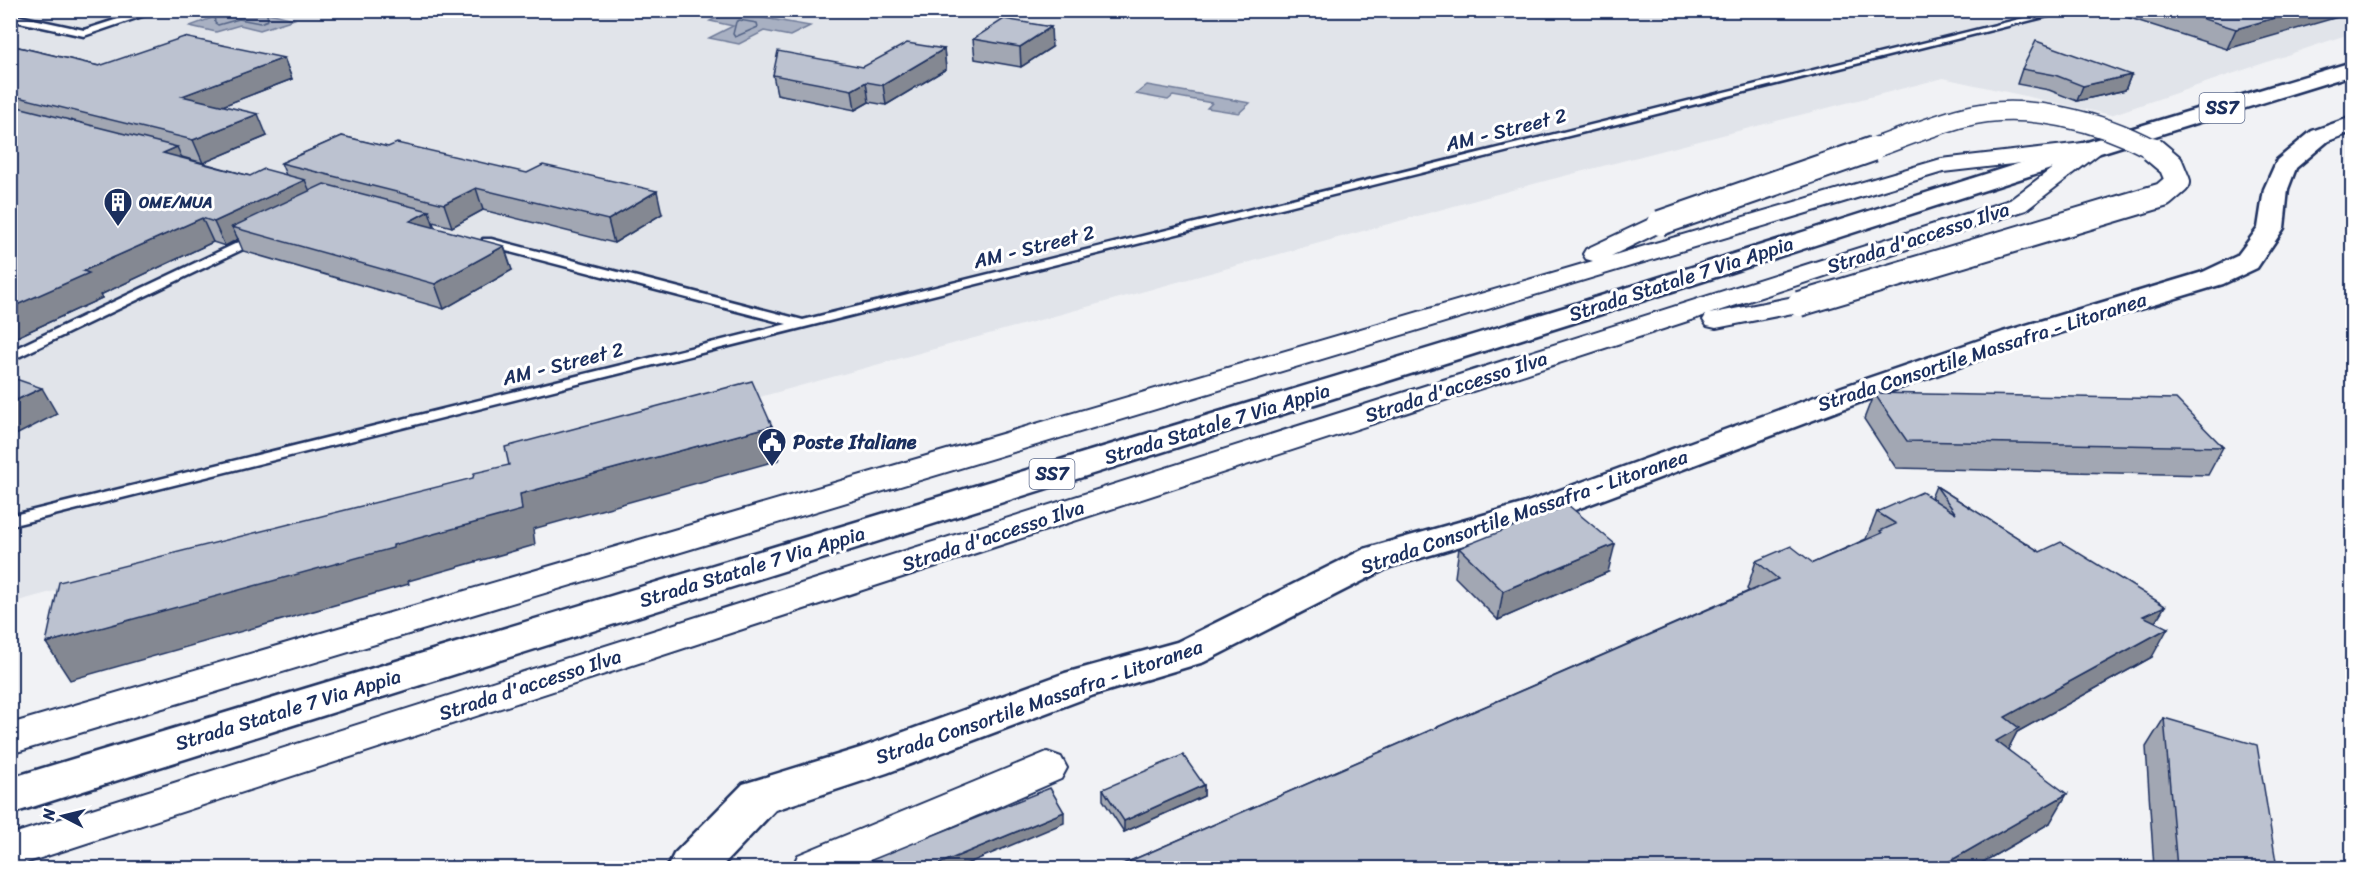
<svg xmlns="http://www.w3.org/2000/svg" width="2363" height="879" viewBox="0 0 2363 879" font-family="Sriracha,sans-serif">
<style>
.built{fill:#e1e4ea}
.water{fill:#a8b0c2;stroke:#707c9a;stroke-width:1.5}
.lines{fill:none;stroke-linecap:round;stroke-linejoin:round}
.shore{stroke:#536386;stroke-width:1.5}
.lane-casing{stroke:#1b2f5e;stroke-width:5}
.street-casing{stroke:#1b2f5e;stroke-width:4}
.secondary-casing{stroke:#1b2f5e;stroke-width:5}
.primary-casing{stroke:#1b2f5e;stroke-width:5}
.lane{fill:#fff;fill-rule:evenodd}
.street{fill:#fff;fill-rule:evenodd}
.secondary{fill:#fff;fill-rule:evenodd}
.primary{fill:#fff;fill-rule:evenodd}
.street-bridge-far1-casing{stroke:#1b2f5e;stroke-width:22;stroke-linecap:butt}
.street-bridge-casing{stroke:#1b2f5e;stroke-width:28;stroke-linecap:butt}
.street-bridge-far1{stroke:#fff;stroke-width:19}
.street-bridge{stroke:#fff;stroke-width:24}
.wall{fill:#a2a7b3;stroke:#1b2f5e;stroke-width:1.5}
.shaded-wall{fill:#848892;stroke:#1b2f5e;stroke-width:1.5}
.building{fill:#bcc2d0;stroke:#1b2f5e;stroke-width:1.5}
.labels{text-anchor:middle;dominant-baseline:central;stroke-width:6;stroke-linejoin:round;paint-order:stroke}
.far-poi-label{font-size:16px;font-weight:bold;fill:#1b2f5e;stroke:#fff;text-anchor:start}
.shield{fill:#fff;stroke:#5f6d8e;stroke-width:1.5}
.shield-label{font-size:18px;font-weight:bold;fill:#1b2f5e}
.street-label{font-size:20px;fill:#1b2f5e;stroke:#fff}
.poi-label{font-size:20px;font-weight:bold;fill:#1b2f5e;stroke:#fff;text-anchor:start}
</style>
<rect width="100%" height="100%" fill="#f1f2f5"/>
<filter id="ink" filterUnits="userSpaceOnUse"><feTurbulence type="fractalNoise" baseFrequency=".0167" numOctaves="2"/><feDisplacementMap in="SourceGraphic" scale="12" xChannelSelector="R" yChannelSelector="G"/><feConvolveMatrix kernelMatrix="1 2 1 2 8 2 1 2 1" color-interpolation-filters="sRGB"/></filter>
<g filter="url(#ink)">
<path class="built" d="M 11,11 L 2352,11 L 2352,33 L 2111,115 L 1943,78 L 1541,182 L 11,603 Z"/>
<g class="water">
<path d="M 206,11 L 261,11 L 294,19 L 260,30 L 240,25 L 216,32 L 190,26 L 212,18 L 196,14 Z"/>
<path d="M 730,12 L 810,26 L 790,36 L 764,31 L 739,44 L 709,38 L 733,26 L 710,21 Z"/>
<path d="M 1147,85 L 1250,103 L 1239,113 L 1207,108 L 1212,103 L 1173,96 L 1168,100 L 1136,94 Z"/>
</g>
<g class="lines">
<g class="shore">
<path d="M 208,10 L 214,14 L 215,23 L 218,25 L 239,19 L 260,23 L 268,20 L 266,10"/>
<path d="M 739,20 L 757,23 L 758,27 L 735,37 L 733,34 L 736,22 Z"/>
</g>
<g class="lane-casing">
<g id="lane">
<path d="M 146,10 L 160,10 L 84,36 L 10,20 L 10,14 L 84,30 Z"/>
<path d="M 2056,10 L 2072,10 L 10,526 L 10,516 L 787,324 L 483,245 L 483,239 L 491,239 L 803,320 Z"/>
<path d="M 258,233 L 262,234 L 262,240 L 10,361 L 10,351 Z"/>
</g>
</g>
<g class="street-casing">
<g id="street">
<path d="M 2092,142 L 2100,143 L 2103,148 L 2100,153 L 2026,210 L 1709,314 L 1799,296 L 1808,298 L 1812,304 L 1808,310 L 1716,328 L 1707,326 L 1703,320 L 1706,315 L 10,868 L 10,835 L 2010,200 L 2066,158 L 1943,172 L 10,754 L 10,724 L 1593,261 L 1586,259 L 1583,254 L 1586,249 L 1652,218 L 1660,216 L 1668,218 L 1672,223 L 1668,228 L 1611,256 L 1941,159 Z"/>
<path d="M 1047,752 L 1061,757 L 1067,768 L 1061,779 L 856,868 L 792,868 L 798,855 Z"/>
</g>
</g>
<g class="secondary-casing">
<path id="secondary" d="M 2352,117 L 2352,132 L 2328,141 L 2296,168 L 2288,189 L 2284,228 L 2257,268 L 2223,284 L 2023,344 L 1864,401 L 1548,520 L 1390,567 L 1204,662 L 1094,695 L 887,773 L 775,810 L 720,868 L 667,868 L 674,854 L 743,784 L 860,748 L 1065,673 L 1177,642 L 1364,549 L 1522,504 L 1842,387 L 2003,332 L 2203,272 L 2237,256 L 2258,228 L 2264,189 L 2277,160 L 2312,131 Z"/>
</g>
<g class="primary-casing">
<path id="primary" d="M 2352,62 L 2352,75 L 2100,153 L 1592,317 L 10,814 L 10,778 L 1572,305 L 2084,143 Z"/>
</g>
<use href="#lane" class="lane"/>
<use href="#street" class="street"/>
<use href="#secondary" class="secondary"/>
<use href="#primary" class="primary"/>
<g class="street-bridge-far1-casing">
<path id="street-bridge-far1" d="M 1869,150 C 1900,139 1932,125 1964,117 C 2025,101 2100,121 2154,150"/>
</g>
<g class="street-bridge-casing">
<g id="street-bridge">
<path d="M 1660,223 L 1873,149"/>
<path d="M 1799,304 L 2163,195 L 2178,182 L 2171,165 L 2152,149"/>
</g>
</g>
<use href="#street-bridge-far1" class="street-bridge-far1"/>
<use href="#street-bridge" class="street-bridge"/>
</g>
<g class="wall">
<path d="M 2115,10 L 2352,10 L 2227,49 L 2114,13 Z"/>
<path d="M 973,39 L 1052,47 L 1021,67 L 975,59 Z"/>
<path d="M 10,45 L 99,66 L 284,58 L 292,79 L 222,106 L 267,136 L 203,163 L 182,157 L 250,176 L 286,175 L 281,163 L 342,136 L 662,214 L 614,243 L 483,210 L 452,227 L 433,222 L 434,227 L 512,270 L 444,309 L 243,251 L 238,239 L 225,246 L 213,242 L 100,295 L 102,298 L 10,340 Z"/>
<path d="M 944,49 L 946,69 L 886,105 L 869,102 L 855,110 L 777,94 L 773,75 L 863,67 Z"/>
<path d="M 2022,69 L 2131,75 L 2125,90 L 2077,101 L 2049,90 L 2017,84 Z"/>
<path d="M 1874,393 L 2223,447 L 2208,475 L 1896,468 L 1864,419 Z"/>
<path d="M 1936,486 L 2040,552 L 2155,622 L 2152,657 L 2017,732 L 2008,749 L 2050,823 L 1973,868 L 1114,868 L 1749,591 L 1747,589 L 1756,561 L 1813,563 L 1866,539 L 1877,512 L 1931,498 Z"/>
<path d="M 1459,548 L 1608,572 L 1498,620 L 1455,577 Z"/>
<path d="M 2164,718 L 2277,868 L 2154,868 L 2146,747 Z"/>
<path d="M 1204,785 L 1204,796 L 1124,832 L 1103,800 L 1103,789 Z"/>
</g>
<g class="shaded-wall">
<path d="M 2303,10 L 2352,10 L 2352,13 L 2227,49 L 2236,29 Z"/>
<path d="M 1051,27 L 1052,47 L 1021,67 L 1020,47 Z"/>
<path d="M 944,49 L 946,69 L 886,105 L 883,85 Z"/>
<path d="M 284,58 L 292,79 L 191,118 L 182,96 Z"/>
<path d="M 2131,75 L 2125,90 L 2077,101 L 2083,86 Z"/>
<path d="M 866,82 L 869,102 L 855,110 L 852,90 Z"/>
<path d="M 258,114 L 267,136 L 203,163 L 193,140 Z"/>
<path d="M 177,147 L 187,169 L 163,153 Z"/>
<path d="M 305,180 L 315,203 L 232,227 L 238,239 L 225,246 L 214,222 Z"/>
<path d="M 476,188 L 483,210 L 452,227 L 444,204 Z"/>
<path d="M 657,191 L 662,214 L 614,243 L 608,220 Z"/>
<path d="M 429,211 L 437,235 L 410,221 Z"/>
<path d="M 202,218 L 213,242 L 100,295 L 102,298 L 10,340 L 10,308 L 83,271 Z"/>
<path d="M 504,246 L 512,270 L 444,309 L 435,284 Z"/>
<path d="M 42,388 L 57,414 L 10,438 L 10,403 Z"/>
<path d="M 772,426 L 779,460 L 533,529 L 535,545 L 408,581 L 409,584 L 70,680 L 46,643 L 393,545 L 520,494 Z"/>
<path d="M 1615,544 L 1608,572 L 1498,620 L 1503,591 Z"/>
<path d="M 2165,606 L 2148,634 L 2143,616 Z"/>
<path d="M 2168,628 L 2152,657 L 2017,732 L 2004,757 L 1982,770 L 2005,717 Z"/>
<path d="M 1204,785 L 1204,796 L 1124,832 L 1124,821 Z"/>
<path d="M 2067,794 L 2050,823 L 1973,868 L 1938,868 Z"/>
<path d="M 1064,812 L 1064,823 L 957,868 L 929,868 Z"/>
</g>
<g class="building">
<path d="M 2175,10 L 2303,10 L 2236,29 Z"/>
<path d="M 1004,19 L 1051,27 L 1020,47 L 973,39 Z"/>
<path d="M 184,37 L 284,58 L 182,96 L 258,114 L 193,140 L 10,95 L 10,45 L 99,66 Z"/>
<path d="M 2036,41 L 2131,75 L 2083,86 L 2055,75 L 2022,69 Z"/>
<path d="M 907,43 L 944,49 L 883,85 L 866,82 L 852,90 L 773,75 L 778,51 L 863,67 Z"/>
<path d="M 10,105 L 177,147 L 163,153 L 250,176 L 264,169 L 305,180 L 214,222 L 202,218 L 83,271 L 89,273 L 10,308 Z"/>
<path d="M 342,136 L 388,147 L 397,143 L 527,173 L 543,165 L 657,191 L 608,220 L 476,188 L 444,204 L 281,163 Z"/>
<path d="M 324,184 L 429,211 L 410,221 L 504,246 L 435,284 L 232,227 Z"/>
<path d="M 10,377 L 42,388 L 10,403 Z"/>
<path d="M 752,381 L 772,426 L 520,494 L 522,510 L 393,545 L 393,548 L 46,643 L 59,582 L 473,478 L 474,473 L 509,465 L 505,447 Z"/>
<path d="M 1874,393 L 2176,399 L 2223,447 L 1907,441 Z"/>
<path d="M 1936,486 L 2040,552 L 2061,542 L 2165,606 L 2143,616 L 2168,628 L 2005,717 L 2019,728 L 1996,741 L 2067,794 L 1938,868 L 1114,868 L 1778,579 L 1756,561 L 1791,546 L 1813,563 L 1882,533 L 1880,531 L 1896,524 L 1877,512 L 1922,492 L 1956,514 Z"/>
<path d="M 1568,505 L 1615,544 L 1503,591 L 1459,548 Z"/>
<path d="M 2164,718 L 2257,745 L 2277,868 L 2177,868 Z"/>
<path d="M 1183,755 L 1204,785 L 1124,821 L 1103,789 Z"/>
<path d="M 1050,788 L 1064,812 L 929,868 L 852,868 Z"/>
</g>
</g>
<defs>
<g id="building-pin" transform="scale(1.5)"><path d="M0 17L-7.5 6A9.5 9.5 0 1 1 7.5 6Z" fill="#1b2f5e" stroke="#fff"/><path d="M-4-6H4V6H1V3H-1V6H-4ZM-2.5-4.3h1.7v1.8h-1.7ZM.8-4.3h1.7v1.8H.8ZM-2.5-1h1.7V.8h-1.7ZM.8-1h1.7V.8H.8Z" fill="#fff"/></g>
<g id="civic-pin" transform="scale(1.5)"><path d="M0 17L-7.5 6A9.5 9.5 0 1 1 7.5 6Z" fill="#1b2f5e" stroke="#fff"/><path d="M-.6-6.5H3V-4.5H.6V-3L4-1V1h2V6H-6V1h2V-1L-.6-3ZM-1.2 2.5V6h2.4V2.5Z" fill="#fff"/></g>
</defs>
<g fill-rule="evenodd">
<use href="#building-pin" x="118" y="202"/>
<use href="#civic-pin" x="772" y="442"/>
</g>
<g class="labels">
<g class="far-poi-label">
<text x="139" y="202">OME/MUA</text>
</g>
<g class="shield">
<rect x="2199.5" y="93" width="45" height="30" rx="4.5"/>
<rect x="1029.5" y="459" width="45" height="30" rx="4.5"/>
</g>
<g class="shield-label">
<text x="2222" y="108">SS7</text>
<text x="1052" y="474">SS7</text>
</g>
<g class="street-label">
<text transform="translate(1506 130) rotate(-14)">AM - Street 2</text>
<text transform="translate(1918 238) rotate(-18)">Strada d'accesso Ilva</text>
<text transform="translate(1034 247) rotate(-14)">AM - Street 2</text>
<text transform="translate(1681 279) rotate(-18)">Strada Statale 7 Via Appia</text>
<text transform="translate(1982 352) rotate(-18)">Strada Consortile Massafra - Litoranea</text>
<text transform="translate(563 364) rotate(-14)">AM - Street 2</text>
<text transform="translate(1456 387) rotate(-18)">Strada d'accesso Ilva</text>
<text transform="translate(1217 424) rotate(-17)">Strada Statale 7 Via Appia</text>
<text transform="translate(1524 512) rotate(-19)">Strada Consortile Massafra - Litoranea</text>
<text transform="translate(993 536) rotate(-18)">Strada d'accesso Ilva</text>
<text transform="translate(752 567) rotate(-17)">Strada Statale 7 Via Appia</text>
<text transform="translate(530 685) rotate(-18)">Strada d'accesso Ilva</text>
<text transform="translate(1039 702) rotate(-19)">Strada Consortile Massafra - Litoranea</text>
<text transform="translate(288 710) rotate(-17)">Strada Statale 7 Via Appia</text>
</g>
<g class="poi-label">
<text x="793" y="442">Poste Italiane</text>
</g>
</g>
<rect width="2363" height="879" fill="none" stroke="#fff" stroke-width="36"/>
<rect x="18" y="18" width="2327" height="843" fill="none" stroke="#1b2f5e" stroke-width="2" filter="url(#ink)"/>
<g transform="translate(63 816) rotate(277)" stroke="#ffffff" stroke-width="4.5" paint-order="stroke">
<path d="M0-4.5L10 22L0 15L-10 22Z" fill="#1b2f5e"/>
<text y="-9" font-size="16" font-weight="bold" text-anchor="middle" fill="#1b2f5e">N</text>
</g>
</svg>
